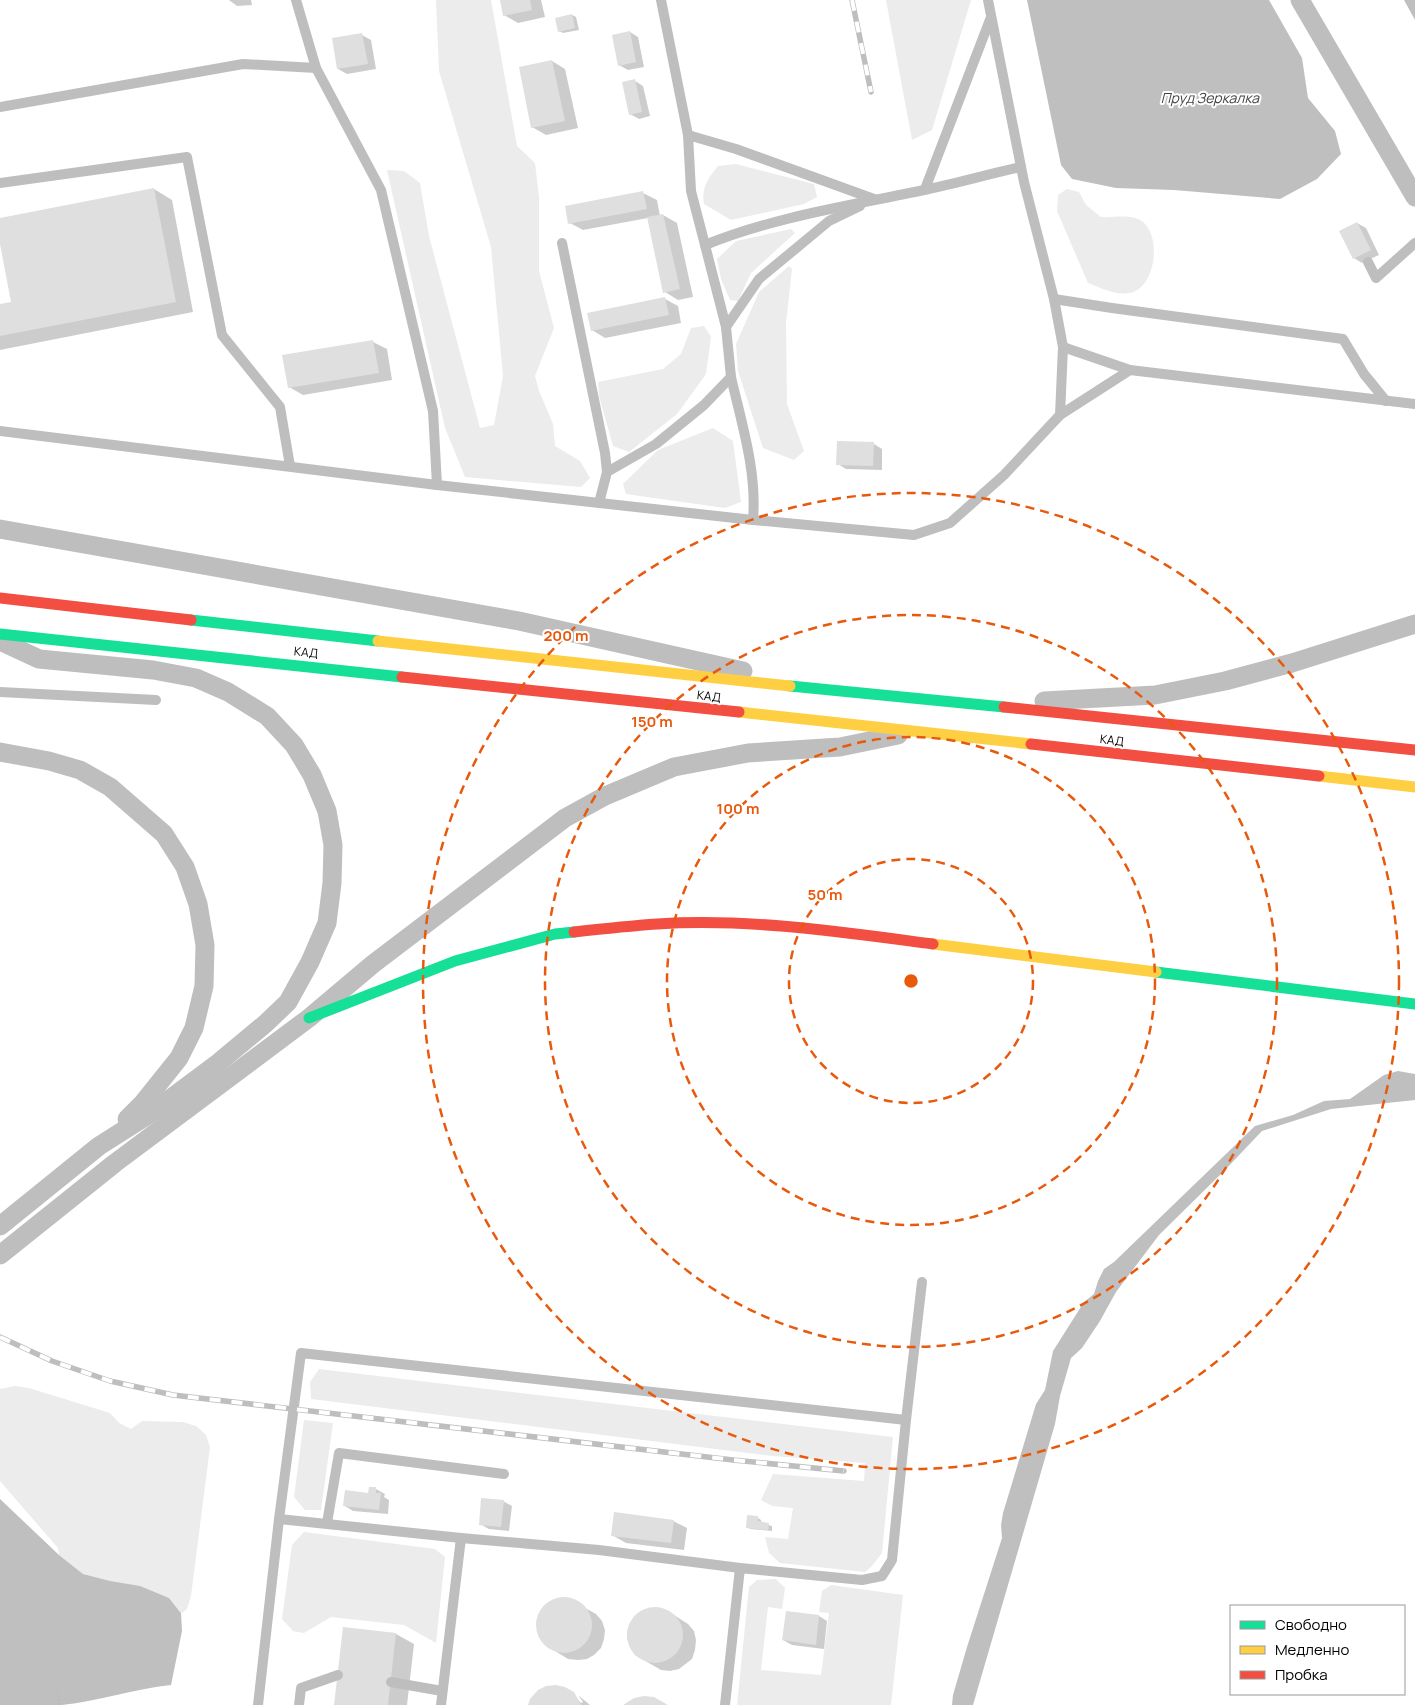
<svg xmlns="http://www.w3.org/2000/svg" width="1415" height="1705" viewBox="0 0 1415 1705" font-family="Manrope,sans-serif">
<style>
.green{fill:#ececec}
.water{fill:#bfbfbf}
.shadow{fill:#0003}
.building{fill:#dfdfdf}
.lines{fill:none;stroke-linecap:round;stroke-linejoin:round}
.path{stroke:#b9b9b9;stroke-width:3;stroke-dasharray:1 2.5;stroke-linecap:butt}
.lane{stroke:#bebebe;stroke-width:10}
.street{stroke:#bebebe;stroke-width:19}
.fast{stroke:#16e098;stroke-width:11}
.slow{stroke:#ffcf43;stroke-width:11}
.jam{stroke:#f24e42;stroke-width:11}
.rail-casing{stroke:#bebebe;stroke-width:5.5}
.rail{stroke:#fff;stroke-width:4;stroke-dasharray:11;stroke-linecap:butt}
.ring{fill:none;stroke:#e8590c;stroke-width:2.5;stroke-dasharray:9 6}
.labels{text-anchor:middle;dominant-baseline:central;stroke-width:4;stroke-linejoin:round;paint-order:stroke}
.street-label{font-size:12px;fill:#000;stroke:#fff}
.water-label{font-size:14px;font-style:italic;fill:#444;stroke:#fff}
.centre{fill:#e8590c;stroke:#fff;stroke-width:2.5}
.ring-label{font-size:15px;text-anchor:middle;font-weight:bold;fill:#e8590c;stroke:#fff;stroke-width:4;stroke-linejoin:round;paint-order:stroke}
</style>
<rect width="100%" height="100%" fill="#fff"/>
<g class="green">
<path d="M 436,0 L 491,0 L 517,146 L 535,163 L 539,197 L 539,271 L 554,328 L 535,376 L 539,391 L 553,424 L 555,446 L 580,461 L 590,478 L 581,487 L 465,477 L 445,428 L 387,170 L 404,171 L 420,183 L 429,236 L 480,428 L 494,425 L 503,376 L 491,247 L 439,71 Z"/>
<path d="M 886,0 L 971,0 L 932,130 L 912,140 Z"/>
<path d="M 736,164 L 814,184 L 817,197 L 804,204 L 731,220 L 704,204 C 701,188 708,178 718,166 Z"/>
<path d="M 1067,189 L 1079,192 L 1086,205 L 1101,217 C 1114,218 1132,213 1143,222 C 1161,237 1156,284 1133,292 C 1118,297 1101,288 1088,283 L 1057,211 L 1058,195 Z"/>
<path d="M 791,229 L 795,233 L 751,273 L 738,301 L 730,300 L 721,279 L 717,259 L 736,241 Z"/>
<path d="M 789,266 L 792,269 L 786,323 L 787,404 L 804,451 L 794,460 L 763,448 L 738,371 L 736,344 L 759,292 Z"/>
<path d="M 704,326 L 711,337 L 706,374 L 677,414 L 629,452 L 613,446 L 599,396 L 598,382 L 663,369 L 681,354 L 691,328 Z"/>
<path d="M 713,428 L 733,441 L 741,502 L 725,508 L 626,494 L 623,484 L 658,450 Z"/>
<path d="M 319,1369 L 893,1437 L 882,1553 L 872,1566 L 865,1572 L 780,1563 L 769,1553 L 765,1537 L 788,1539 L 793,1508 L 772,1506 L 761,1500 L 773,1474 L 864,1481 L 865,1463 L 772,1456 L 311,1399 L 310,1382 Z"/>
<path d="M 15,1386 L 29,1388 L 110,1413 L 119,1423 L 131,1429 L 142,1421 L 183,1422 L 196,1426 L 206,1435 L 210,1447 L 191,1596 L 187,1609 L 182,1613 L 169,1598 L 83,1574 L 59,1555 L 58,1548 L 0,1481 L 0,1389 Z"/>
<path d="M 304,1420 L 333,1423 L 321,1510 L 305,1510 L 294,1497 Z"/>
<path d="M 304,1532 L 435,1549 L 445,1557 L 436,1643 L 404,1625 L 331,1617 L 304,1633 L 293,1631 L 282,1619 L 292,1545 Z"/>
<path d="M 776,1579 L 785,1588 L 782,1609 L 768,1607 L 761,1670 L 821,1675 L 829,1613 L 819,1612 L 822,1591 L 831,1585 L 903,1595 L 891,1705 L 737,1705 L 749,1587 L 757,1580 Z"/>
</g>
<g class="water">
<path d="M 1027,0 L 1269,0 L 1302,58 L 1308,98 L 1335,131 L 1341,154 L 1317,179 L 1280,199 L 1174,190 L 1116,188 L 1072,179 L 1061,165 Z"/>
<path d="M 1404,0 L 1415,0 L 1415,20 Z"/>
<path d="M 1398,1071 L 1415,1074 L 1415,1100 L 1331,1109 L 1262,1131 L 1223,1172 L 1159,1235 L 1116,1292 L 1100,1321 L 1082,1348 L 1071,1358 L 1060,1396 L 1055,1424 L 973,1705 L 952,1705 L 953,1695 L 967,1647 L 1002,1538 L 1001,1525 L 1003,1513 L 1036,1404 L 1045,1390 L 1053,1351 L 1060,1340 L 1084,1302 L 1094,1294 L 1098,1281 L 1104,1269 L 1114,1262 L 1255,1126 L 1293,1115 L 1324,1101 L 1350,1099 L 1384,1075 Z"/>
<path d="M 0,1499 L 59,1555 L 83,1574 L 110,1581 L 140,1586 L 169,1598 L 181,1613 L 182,1631 L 171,1685 C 134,1689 99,1701 62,1705 C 42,1705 20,1705 0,1705 Z"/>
</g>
<g class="shadow">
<path d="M 229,0 L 251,0 L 252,5 L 237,6 Z"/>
<path d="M 501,0 L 541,0 L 545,17 L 518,23 L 504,15 Z"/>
<path d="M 572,15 L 576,17 L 579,30 L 563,33 L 559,31 Z"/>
<path d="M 630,32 L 638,37 L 644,67 L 628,70 L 619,65 Z"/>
<path d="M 362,35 L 371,40 L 376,69 L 347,74 L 338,69 Z"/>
<path d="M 552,61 L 565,69 L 578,128 L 546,135 L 532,127 Z"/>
<path d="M 635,81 L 643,86 L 650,116 L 639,119 L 630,114 Z"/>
<path d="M 154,189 L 172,200 L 193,312 L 0,350 L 0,305 L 13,303 L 0,237 L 0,220 Z"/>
<path d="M 643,193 L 657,200 L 660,216 L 663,215 L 677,223 L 693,297 L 678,300 L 665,292 L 648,218 L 583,230 L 570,223 Z"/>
<path d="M 1357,223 L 1366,228 L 1379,255 L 1362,263 L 1354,258 Z"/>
<path d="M 665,299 L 678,306 L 681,323 L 605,338 L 592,330 Z"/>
<path d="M 373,342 L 387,349 L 392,380 L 303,395 L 289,387 Z"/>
<path d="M 874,444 L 882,449 L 882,470 L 846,469 L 838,464 Z"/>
<path d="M 376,1489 L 385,1494 L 384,1497 L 389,1500 L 388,1514 L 353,1511 L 345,1506 L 369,1494 Z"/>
<path d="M 503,1501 L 512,1506 L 509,1531 L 489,1529 L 480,1524 Z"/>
<path d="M 758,1518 L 761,1520 L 761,1523 L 772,1526 L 772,1531 L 751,1529 L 747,1527 Z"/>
<path d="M 673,1521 L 687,1528 L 684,1550 L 626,1543 L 612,1535 Z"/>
<path d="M 567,1598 L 596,1614 L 602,1621 L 605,1630 L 604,1639 L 601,1648 L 594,1655 L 587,1659 L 578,1660 L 568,1659 L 547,1646 L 541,1639 L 537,1631 L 537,1621 L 542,1609 L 549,1602 L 558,1599 Z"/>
<path d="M 651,1608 L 660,1608 L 674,1615 L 688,1624 L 694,1631 L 696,1640 L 695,1650 L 692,1659 L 679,1669 L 670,1671 L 661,1670 L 635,1655 L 630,1647 L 627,1638 L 628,1628 L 634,1617 L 641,1611 Z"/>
<path d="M 819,1616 L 827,1621 L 824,1649 L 792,1645 L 783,1640 Z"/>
<path d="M 396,1634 L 414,1644 L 407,1705 L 336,1705 Z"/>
<path d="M 572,1693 L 581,1703 L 583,1702 L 578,1695 L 590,1705 L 529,1705 Z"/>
</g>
<g class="building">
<path d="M 500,0 L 530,0 L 532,10 L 503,16 Z"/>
<path d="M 572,14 L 575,28 L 558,32 L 555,18 Z"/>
<path d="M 630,31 L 636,62 L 618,66 L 612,35 Z"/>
<path d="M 362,33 L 368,64 L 337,69 L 332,38 Z"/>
<path d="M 552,60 L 565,121 L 531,128 L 519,67 Z"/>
<path d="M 635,79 L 642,112 L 629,115 L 622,82 Z"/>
<path d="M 154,188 L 176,302 L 0,336 L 0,304 L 11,302 L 0,244 L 0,218 Z"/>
<path d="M 643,191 L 647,209 L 568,224 L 565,206 Z"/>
<path d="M 663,214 L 680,289 L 663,293 L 647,217 Z"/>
<path d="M 1357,222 L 1371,250 L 1353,259 L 1339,231 Z"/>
<path d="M 665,297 L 669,315 L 591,331 L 587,313 Z"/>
<path d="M 373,340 L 379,373 L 288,388 L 282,355 Z"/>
<path d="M 837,441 L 874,442 L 873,466 L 836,465 Z"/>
<path d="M 369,1487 L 376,1487 L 376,1493 L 381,1493 L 379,1510 L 343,1506 L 345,1490 L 368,1493 Z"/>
<path d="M 481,1498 L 504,1500 L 501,1527 L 479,1525 Z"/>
<path d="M 614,1512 L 674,1520 L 671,1543 L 611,1536 Z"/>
<path d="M 747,1515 L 758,1516 L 758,1521 L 769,1523 L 768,1530 L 746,1528 Z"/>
<circle cx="564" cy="1625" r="28"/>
<circle cx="655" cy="1635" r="28"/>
<path d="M 786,1611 L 819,1615 L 816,1645 L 782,1640 Z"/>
<path d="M 343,1627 L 396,1633 L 388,1705 L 334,1705 Z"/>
<path d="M 556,1685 L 565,1687 L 574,1692 L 581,1705 L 528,1705 L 530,1699 L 538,1690 L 546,1686 Z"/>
<path d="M 644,1696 L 654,1697 L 668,1705 L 623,1705 L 634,1698 Z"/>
</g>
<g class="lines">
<path class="path" d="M 58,1693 L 59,1705"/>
<g class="lane">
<path d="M 296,0 L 316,68 L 381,190 L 433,411 L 437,485"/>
<path d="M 661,0 L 688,135 L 691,191 L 705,245"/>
<path d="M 988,0 L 1024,182 L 1054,299 L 1063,347 L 1130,370"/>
<path d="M 0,107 L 243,64 L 316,68"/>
<path d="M 688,135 L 736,149 L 874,199"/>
<path d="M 0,183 L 187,157 L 222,335 L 280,407 L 290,466"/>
<path d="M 925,189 L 991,17"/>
<path d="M 562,243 L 605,453 L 607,472"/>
<path d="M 1368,262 L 1376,278 L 1415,243"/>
<path d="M 1054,299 L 1112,308 L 1343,339 L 1364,374 L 1386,401"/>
<path d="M 726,327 L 759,279 L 829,221 L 860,206"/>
<path d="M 731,377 C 742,425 757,471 753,520"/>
<path d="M 1060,415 L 1063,347"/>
<path d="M 0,431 L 437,485 L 753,520 L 914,535 L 950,523 L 1004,475 L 1060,415 L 1130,370 L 1415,404"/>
<path d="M 599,503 L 607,472 L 656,444 L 704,405 L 731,377 L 726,327 L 705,245 C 777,216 849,206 924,190 C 957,183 989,174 1021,167"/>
<path d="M 0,692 L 156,700"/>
<path d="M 906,1420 L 922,1282"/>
<path d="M 279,1519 L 461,1538 L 599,1550 L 740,1568"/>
<path d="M 327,1523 L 339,1453 L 504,1474"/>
<path d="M 391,1682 L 442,1691"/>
<path d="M 258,1705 L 279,1519 L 301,1353 L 906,1420 L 892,1560 L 882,1576 L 862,1580 L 740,1568 L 725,1705"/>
<path d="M 299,1705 L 301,1688 L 338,1675"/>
<path d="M 441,1705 L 461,1538"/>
</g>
<g class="street">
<path d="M 1300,0 L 1415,197"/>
<path d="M 0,529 L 519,621 L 743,671"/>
<path d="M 0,641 L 39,659 L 153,670 L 196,678 L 228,692 L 267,716 L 294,745 L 312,775 L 327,811 L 333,845 L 332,883 L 327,923 L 310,962 L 288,1002 L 265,1024 L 218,1063 L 151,1113 L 99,1146 L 0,1226"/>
<path d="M 1044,701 L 1155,695 L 1225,681 L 1292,663 L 1415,624"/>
<path d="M 0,752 L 49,761 L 80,770 L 110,787 L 164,834 L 185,867 L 198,904 L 205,945 L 204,986 L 194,1028 L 179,1058 L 143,1103 L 127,1119"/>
<path d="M 0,1255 L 115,1163 L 309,1018 L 373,964 L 565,818 L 605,796 L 674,767 L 748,753 L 840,747 L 898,735"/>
</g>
<g class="fast">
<path d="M 191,620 L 378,641"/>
<path d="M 0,634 L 402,677"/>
<path d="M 790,686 L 1004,707"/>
<path d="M 1156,972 L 1415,1004"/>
<path d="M 309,1018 L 455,961 L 555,934 L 574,932"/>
</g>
<g class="slow">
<path d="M 378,641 L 790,686"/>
<path d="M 739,712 L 1031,744"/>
<path d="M 1319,776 L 1415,787"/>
<path d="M 933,944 L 1156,972"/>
</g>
<g class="jam">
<path d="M 0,598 L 191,620"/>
<path d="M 402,677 L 739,712"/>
<path d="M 1004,707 L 1415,750"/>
<path d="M 1031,744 L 1319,776"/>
<path d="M 574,932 C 601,929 629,926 657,924 C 749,918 842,932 933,944"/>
</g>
<g class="rail-casing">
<g id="rail">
<path d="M 852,0 L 871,92"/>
<path d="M 0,1337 L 52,1361 L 110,1381 L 173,1395 L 733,1460 L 844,1471"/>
</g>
</g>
<use href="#rail" class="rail"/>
</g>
<g class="ring">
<circle cx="911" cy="981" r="122"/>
<circle cx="911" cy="981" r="244"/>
<circle cx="911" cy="981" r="366"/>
<circle cx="911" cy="981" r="488"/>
</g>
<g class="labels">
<g class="street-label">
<text transform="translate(306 652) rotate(6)">КАД</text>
<text transform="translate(709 696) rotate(7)">КАД</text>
<text transform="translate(1112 740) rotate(7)">КАД</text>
</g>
<g class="water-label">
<text x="1210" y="97">Пруд Зеркалка</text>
</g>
</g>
<circle cx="911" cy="981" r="8" class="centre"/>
<g class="ring-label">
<text x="566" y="641">200 m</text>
<text x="652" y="727">150 m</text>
<text x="738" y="814">100 m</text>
<text x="825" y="900">50 m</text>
</g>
<rect x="1230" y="1605" width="175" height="90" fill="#ffffff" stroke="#999999"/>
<rect x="1240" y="1621" width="25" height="8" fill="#16e098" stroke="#999999"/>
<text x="1275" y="1630" font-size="15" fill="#000000">Свободно</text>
<rect x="1240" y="1646" width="25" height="8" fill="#ffcf43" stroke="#999999"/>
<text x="1275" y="1655" font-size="15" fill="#000000">Медленно</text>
<rect x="1240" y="1671" width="25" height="8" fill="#f24e42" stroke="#999999"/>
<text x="1275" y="1680" font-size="15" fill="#000000">Пробка</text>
</svg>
